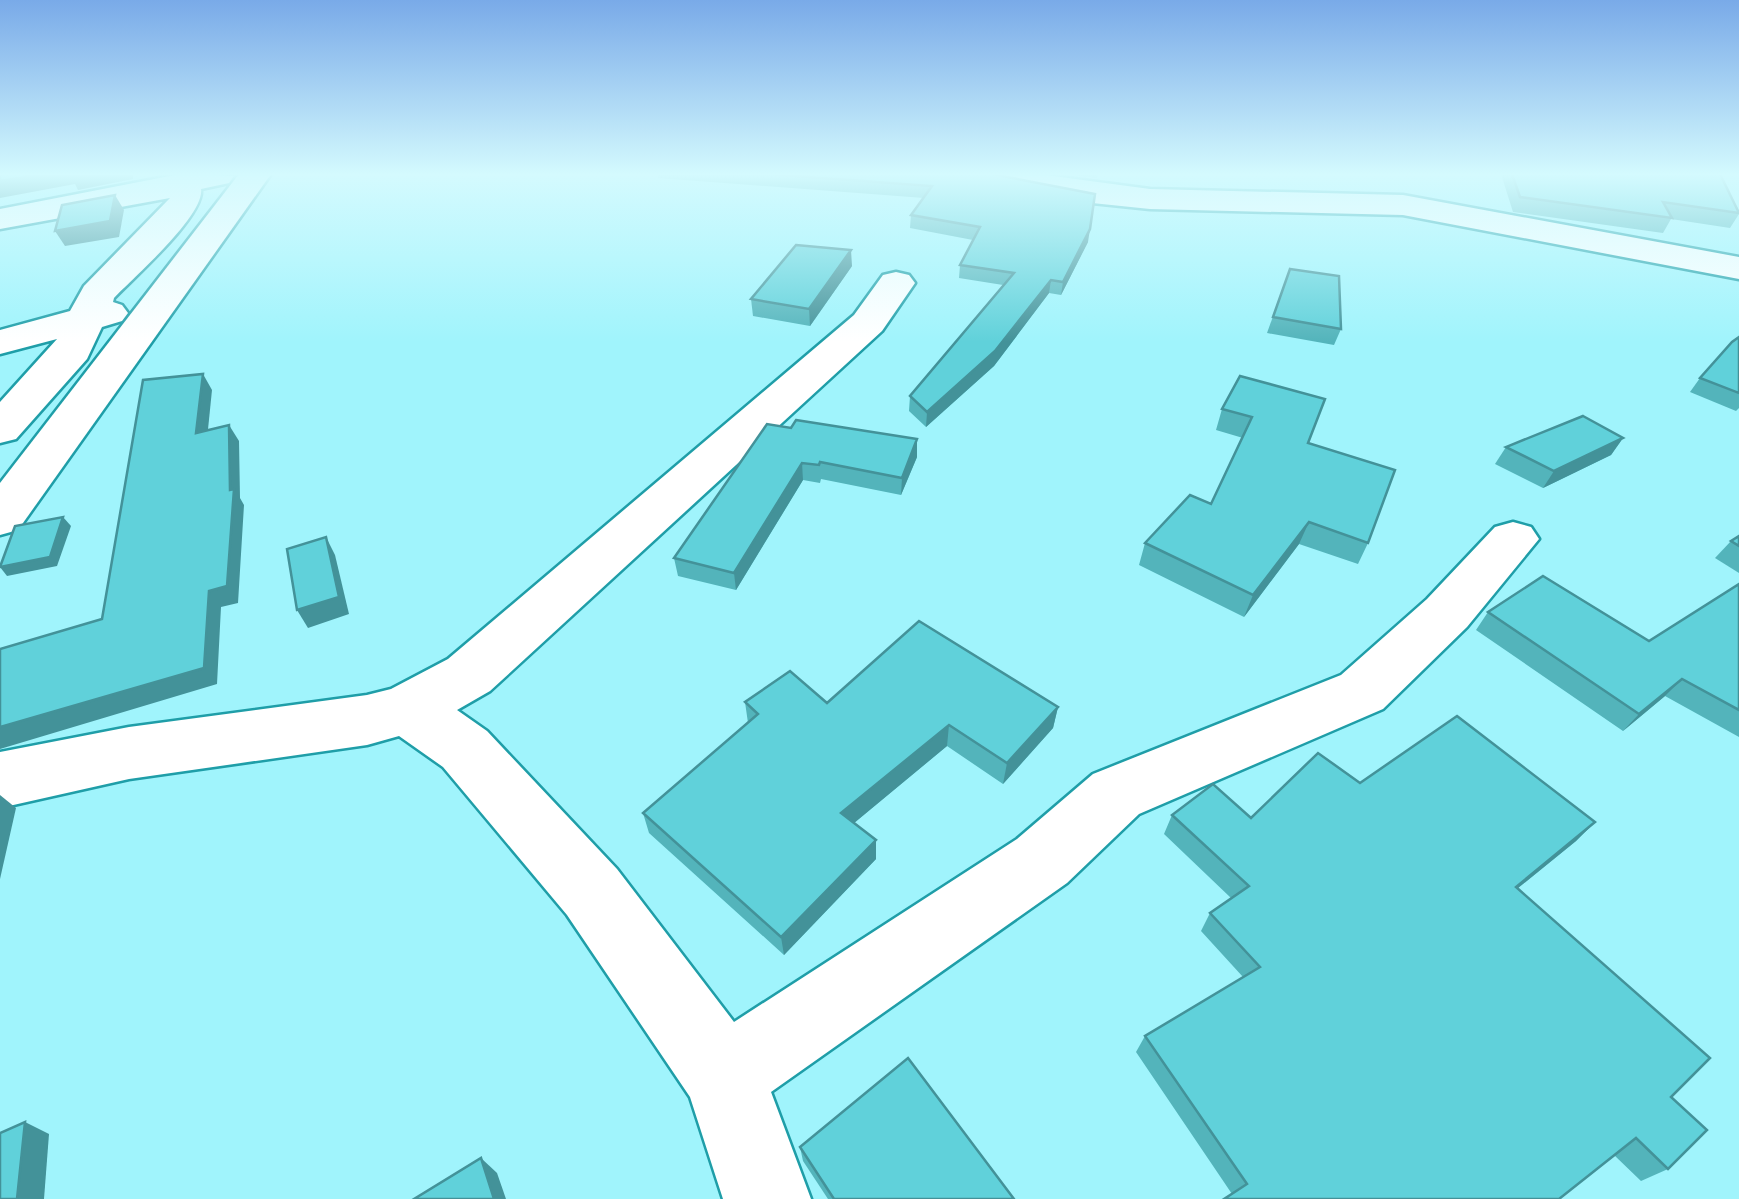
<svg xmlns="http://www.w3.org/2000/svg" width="1739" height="1199" viewBox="0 0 1739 1199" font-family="'Open Sans',sans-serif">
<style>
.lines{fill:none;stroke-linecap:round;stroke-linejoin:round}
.minor-casing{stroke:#1f9ea8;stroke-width:5}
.minor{fill:#fff;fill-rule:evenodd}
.wall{fill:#53b4bb}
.shaded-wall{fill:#439299}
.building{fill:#60d1da;stroke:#439299;stroke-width:2.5}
</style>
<rect width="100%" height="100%" fill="#a0f4fc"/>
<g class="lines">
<g class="minor-casing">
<g id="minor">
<path d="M 180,174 L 234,176 L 229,183 L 201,189 C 205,215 134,277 114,298 L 113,302 L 122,305 L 128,313 L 122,321 L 102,327 L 87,359 L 16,439 L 0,443 L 0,402 L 57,339 L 0,354 L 0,330 L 70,311 L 84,286 L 170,198 L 0,229 L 0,209 Z"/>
<path d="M 239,174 L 271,174 L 18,530 L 0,535 L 0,483 Z"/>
<path d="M 979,174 L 1038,174 L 1150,189 L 1403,195 L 1739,257 L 1739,279 L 1403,215 L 1150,209 L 1073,201 L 984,181 Z"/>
<path d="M 896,272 L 909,275 L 915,283 L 882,331 L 490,691 L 457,710 L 487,731 L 617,869 L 734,1022 L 1017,839 L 1093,774 L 1341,675 L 1427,599 L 1495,527 L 1513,522 L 1531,527 L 1539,539 L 1467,627 L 1383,709 L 1139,814 L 1067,883 L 771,1092 L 811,1199 L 723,1199 L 690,1097 L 567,915 L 443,767 L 399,736 L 367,745 L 129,779 L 0,808 L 0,752 L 129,727 L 367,695 L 391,689 L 448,659 L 854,315 L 883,275 Z"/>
</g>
</g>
<use href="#minor" class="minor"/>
</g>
<g class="wall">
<path d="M 658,174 L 992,174 L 1088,242 L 1061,295 L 1049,293 L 994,366 L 926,427 L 909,411 L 910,396 L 1003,285 L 959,278 L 960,265 L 973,240 L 910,228 L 911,215 L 924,198 L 658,178 Z"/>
<path d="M 1065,174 L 1098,174 L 1097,178 Z"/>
<path d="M 1501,174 L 1720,174 L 1739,211 L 1739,214 L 1730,228 L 1671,219 L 1663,233 L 1513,212 Z"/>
<path d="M 852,266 L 810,326 L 753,316 L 751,299 Z"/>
<path d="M 1290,269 L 1341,329 L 1334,345 L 1267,333 Z"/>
<path d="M 1739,337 L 1739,408 L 1736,411 L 1690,392 L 1700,378 Z"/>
<path d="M 1240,376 L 1308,443 L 1368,543 L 1358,564 L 1299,544 L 1244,617 L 1139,565 L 1145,543 L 1211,504 L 1243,438 L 1216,430 L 1222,409 Z"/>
<path d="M 791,428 L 917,439 L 917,457 L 901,495 L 821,479 L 820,483 L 803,480 L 736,590 L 678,576 L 674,558 Z"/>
<path d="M 1623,438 L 1611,455 L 1543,488 L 1495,464 L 1506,447 Z"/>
<path d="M 1739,536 L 1739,573 L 1715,558 L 1731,541 Z"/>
<path d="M 1739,584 L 1739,737 L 1665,696 L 1623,731 L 1476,630 L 1488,612 L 1649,641 Z"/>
<path d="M 745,702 L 827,703 L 1058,707 L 1053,728 L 1003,784 L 947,746 L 854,823 L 876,840 L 876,859 L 784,955 L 649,833 L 643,813 L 748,723 Z"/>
<path d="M 1360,783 L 1595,822 L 1576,841 L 1518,888 L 1671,1097 L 1668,1169 L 1641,1181 L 1614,1155 L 1232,1194 L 1136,1052 L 1145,1036 L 1243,977 L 1201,931 L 1210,913 L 1231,898 L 1164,834 L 1172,815 L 1251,818 Z"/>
<path d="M 800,1147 L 1014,1199 L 828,1199 L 803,1161 Z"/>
</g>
<g class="shaded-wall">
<path d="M 42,174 L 133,174 L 133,179 L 78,190 L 75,184 L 0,198 L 0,181 Z"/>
<path d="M 115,195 L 124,210 L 119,237 L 65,246 L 55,231 Z"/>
<path d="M 1090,229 L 1088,242 L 1061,295 L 1063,282 Z"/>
<path d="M 851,250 L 852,266 L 810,326 L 809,309 Z"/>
<path d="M 1051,280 L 1049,293 L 994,366 L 926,427 L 927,412 Z"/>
<path d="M 203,374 L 212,390 L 206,449 L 196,433 Z"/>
<path d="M 229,425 L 239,441 L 240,498 L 244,505 L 238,603 L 221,607 L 217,684 L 0,749 L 0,727 L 209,591 L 230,490 Z"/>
<path d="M 1623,438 L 1611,455 L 1543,488 L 1554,471 Z"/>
<path d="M 917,439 L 917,457 L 901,495 L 902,478 Z"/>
<path d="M 802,463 L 803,480 L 736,590 L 734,573 Z"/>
<path d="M 63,517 L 71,526 L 57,566 L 7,576 L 0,567 Z"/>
<path d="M 1309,522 L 1299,544 L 1244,617 L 1253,595 Z"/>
<path d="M 326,537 L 335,555 L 349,614 L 308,628 L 297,610 Z"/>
<path d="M 1682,679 L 1665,696 L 1623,731 L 1639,714 Z"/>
<path d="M 1058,707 L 1053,728 L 1003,784 L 1007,763 Z"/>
<path d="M 949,725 L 947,746 L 842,833 L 841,813 Z"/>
<path d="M 0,795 L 16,808 L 0,879 Z"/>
<path d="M 1595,822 L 1576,841 L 1497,905 L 1516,887 Z"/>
<path d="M 876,840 L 876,859 L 784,955 L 781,937 Z"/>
<path d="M 25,1122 L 49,1134 L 44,1199 L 17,1199 Z"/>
<path d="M 481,1158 L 497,1173 L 506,1199 L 494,1199 Z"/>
</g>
<g class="building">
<path d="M 0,174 L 42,174 L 0,181 Z"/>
<path d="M 768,174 L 992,174 L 1095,194 L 1090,229 L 1063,282 L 1051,280 L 995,351 L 927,412 L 910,396 L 1014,273 L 960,265 L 980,227 L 911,215 L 932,186 Z"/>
<path d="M 1512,174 L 1720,174 L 1739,213 L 1663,202 L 1672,218 L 1520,197 Z"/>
<path d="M 115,195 L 110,221 L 55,231 L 62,205 Z"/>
<path d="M 796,245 L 851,250 L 809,309 L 751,299 Z"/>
<path d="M 1290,269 L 1339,276 L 1341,329 L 1273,317 Z"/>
<path d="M 1739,337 L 1739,393 L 1700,378 L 1732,342 Z"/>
<path d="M 203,374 L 196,433 L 229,425 L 230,490 L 234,489 L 227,586 L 209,591 L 204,668 L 0,727 L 0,649 L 102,619 L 143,380 Z"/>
<path d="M 1240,376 L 1325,399 L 1308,443 L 1395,470 L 1368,543 L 1309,522 L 1253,595 L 1145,543 L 1190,495 L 1211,504 L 1252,417 L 1222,409 Z"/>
<path d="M 1583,416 L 1623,438 L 1554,471 L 1506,447 Z"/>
<path d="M 796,420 L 917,439 L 902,478 L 820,462 L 819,465 L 802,463 L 734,573 L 674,558 L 767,424 L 791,428 Z"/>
<path d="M 63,517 L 50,557 L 0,567 L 15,526 Z"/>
<path d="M 1739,536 L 1739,546 L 1731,541 Z"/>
<path d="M 326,537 L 339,597 L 297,610 L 287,549 Z"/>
<path d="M 1543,576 L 1649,641 L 1739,584 L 1739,710 L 1682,679 L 1639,714 L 1488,612 Z"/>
<path d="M 919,621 L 1058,707 L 1007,763 L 949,725 L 841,813 L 876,840 L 781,937 L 643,813 L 758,714 L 745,702 L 790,671 L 827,703 Z"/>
<path d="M 1457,716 L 1595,822 L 1516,887 L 1710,1058 L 1671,1097 L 1707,1130 L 1668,1169 L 1636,1138 L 1559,1199 L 1224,1199 L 1247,1184 L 1145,1036 L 1260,967 L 1210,913 L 1249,886 L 1172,815 L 1213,784 L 1251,818 L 1318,753 L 1360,783 Z"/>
<path d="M 908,1058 L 1014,1199 L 834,1199 L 800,1147 Z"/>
<path d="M 25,1122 L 17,1199 L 0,1199 L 0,1133 Z"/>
<path d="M 481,1158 L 494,1199 L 414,1199 Z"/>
</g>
<linearGradient id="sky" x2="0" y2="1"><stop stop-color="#79aae8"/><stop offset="0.51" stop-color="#d4fafe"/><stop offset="1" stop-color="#d4fafe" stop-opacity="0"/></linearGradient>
<rect width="1739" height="342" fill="url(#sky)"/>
</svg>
